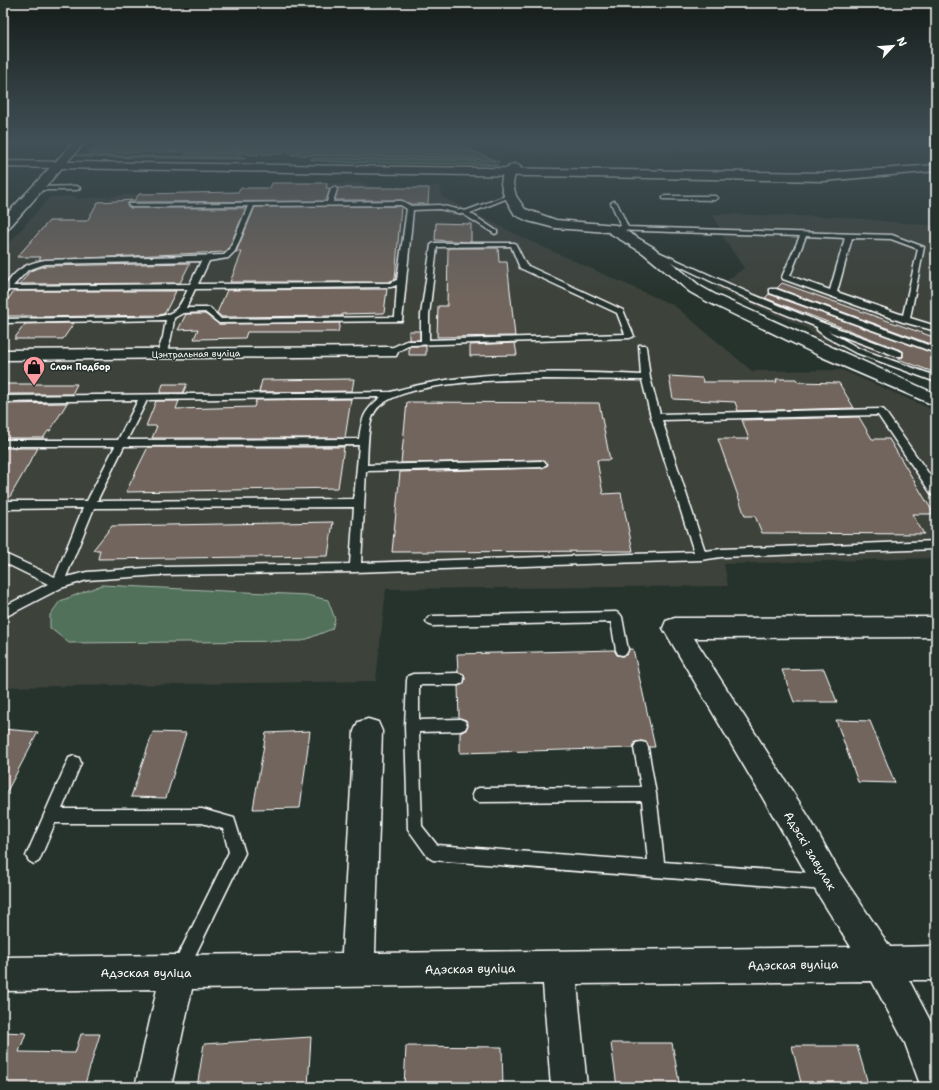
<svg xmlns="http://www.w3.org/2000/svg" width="939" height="1090" viewBox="0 0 939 1090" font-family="'Shantell Sans',sans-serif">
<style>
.built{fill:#3c423b}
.green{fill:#51715a;stroke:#a8b8ac}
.building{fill:#71655d;stroke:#fff}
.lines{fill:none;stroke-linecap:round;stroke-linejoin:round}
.lane-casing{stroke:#fff;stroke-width:3}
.street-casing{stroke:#fff;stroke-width:3}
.primary-casing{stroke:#fff;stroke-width:3}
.lane{fill:#26332d;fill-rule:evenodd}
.street{fill:#26332d;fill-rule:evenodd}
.primary{fill:#26332d;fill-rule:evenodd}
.labels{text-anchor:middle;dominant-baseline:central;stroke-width:3;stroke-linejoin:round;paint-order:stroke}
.far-street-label{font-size:9px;fill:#fff;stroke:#26332d}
.far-poi-label{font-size:9px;font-weight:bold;fill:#fff;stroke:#26332d;text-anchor:start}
.near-street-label{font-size:12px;fill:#fff;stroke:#26332d}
</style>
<rect width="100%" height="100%" fill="#26332d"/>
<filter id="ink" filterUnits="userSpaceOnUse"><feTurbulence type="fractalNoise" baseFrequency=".025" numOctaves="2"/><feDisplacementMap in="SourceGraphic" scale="8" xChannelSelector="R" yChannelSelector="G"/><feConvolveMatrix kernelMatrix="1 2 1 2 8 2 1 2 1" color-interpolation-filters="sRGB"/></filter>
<g filter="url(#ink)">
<g class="built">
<path d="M 491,143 L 898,143 L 537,156 Z"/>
<path d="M 272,183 L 364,183 L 374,188 L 429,188 L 436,185 L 441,187 L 441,196 L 525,239 L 675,306 L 752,371 L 842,370 L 936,411 L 936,558 L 724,564 L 728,586 L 386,589 L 376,681 L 3,687 L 3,250 L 50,197 L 76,196 L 76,199 L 139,194 L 238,192 L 240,188 L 270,188 Z"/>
<path d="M 713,214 L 841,217 L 936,226 L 936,384 L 819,339 L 806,328 L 715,289 L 744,268 L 724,238 Z"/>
</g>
<g class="green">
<path d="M 98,143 L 211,143 L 182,152 L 88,153 Z"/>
<path d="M 220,143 L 242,154 L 184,154 Z"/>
<path d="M 224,143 L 262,143 L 258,155 L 246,154 Z"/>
<path d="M 265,143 L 312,143 C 293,151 282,156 261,154 Z"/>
<path d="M 318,143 L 455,143 L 499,162 L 461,158 L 288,155 Z"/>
<path d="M 75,155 L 245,157 L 245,159 L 88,157 Z"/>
<path d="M 311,158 L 465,160 L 498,165 L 336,162 L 311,160 Z"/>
<path d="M 102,585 L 307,595 L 328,600 L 335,619 L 332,629 L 302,641 L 69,643 L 50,628 L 50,615 L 60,601 Z"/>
</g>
<g class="building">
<path d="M 272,183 L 327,183 L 326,188 L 330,188 L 326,201 L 129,202 L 127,204 L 131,208 L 246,208 L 229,248 L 225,252 L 39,260 L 41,257 L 17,257 L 49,221 L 87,221 L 98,202 L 135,200 L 139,194 L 238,192 L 240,188 L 270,188 Z"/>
<path d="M 338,188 L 429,188 L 428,204 L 411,204 L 402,200 L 335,200 Z"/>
<path d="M 401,206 L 395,279 L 388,282 L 230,282 L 242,252 L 236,252 L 255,207 Z"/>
<path d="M 436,223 L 471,224 L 471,242 L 435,240 Z"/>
<path d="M 448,248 L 498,248 L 499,262 L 507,262 L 515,336 L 437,337 L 438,306 L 447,306 Z"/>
<path d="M 190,263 L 180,283 L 20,284 L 30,271 L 45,266 Z"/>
<path d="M 782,283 L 936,338 L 936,346 L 777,288 Z"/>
<path d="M 387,289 L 384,313 L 342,314 L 342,316 L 222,317 L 217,313 L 227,290 Z"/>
<path d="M 14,291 L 176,291 L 165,313 L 160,315 L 31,317 L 32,316 L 3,316 L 3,306 Z"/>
<path d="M 769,294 L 936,354 L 936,373 L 898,359 L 903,357 L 903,351 L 765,298 Z"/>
<path d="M 186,314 L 205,314 L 219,324 L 340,323 L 338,332 L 247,332 L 245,338 L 194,339 L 198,329 L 178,330 Z"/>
<path d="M 74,323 L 63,339 L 14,339 L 25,324 Z"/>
<rect x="409" y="331" width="11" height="9"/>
<path d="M 515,343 L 517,355 L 470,356 L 470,345 Z"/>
<path d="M 410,346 L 426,346 L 426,355 L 409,355 L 409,347 Z"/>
<path d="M 669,376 L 702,378 L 703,382 L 777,382 L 776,379 L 796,379 L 798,382 L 839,383 L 854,408 L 738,411 L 735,402 L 673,399 Z"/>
<path d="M 354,379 L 352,391 L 259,392 L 262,380 Z"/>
<path d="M 3,384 L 77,384 L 72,394 L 3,394 Z"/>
<path d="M 163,384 L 187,384 L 183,393 L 160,393 Z"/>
<path d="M 351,399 L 345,438 L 152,438 L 157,426 L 146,426 L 156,401 L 179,401 L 176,409 L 254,407 L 256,400 Z"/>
<path d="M 407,402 L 599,403 L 610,460 L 597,460 L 603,494 L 621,493 L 633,551 L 392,552 L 400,472 L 542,468 L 548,465 L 542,460 L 401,463 Z"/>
<path d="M 3,403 L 3,404 L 67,403 L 50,431 L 48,431 L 43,438 L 3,438 Z"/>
<path d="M 859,417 L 872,439 L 889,439 L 934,514 L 912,514 L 924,534 L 762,533 L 755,516 L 745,516 L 718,439 L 749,439 L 742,420 Z"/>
<path d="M 148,447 L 344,447 L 338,488 L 126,492 Z"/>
<path d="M 3,448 L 38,448 L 8,500 L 3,500 Z"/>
<path d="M 333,522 L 328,556 L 98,559 L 100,550 L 93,550 L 112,526 Z"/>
<path d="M 629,649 L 633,649 L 655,747 L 649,747 L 646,742 L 641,741 L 635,742 L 633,748 L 460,753 L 460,733 L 466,730 L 468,724 L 466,720 L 459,718 L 458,686 L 464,684 L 465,679 L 464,674 L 458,672 L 457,654 L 614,650 L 617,655 L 622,656 L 627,655 Z"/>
<path d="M 824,669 L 837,702 L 794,702 L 782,670 Z"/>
<path d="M 836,720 L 870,721 L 895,783 L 858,782 Z"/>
<path d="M 3,729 L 38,732 L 3,799 Z"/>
<path d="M 310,731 L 300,808 L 253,809 L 266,733 Z"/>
<path d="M 153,732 L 186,733 L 166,798 L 131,797 Z"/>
<path d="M 3,1032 L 26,1033 L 19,1052 L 75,1053 L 81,1034 L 100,1034 L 84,1087 L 3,1087 Z"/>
<path d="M 311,1037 L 308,1087 L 197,1087 L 204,1044 Z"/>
<path d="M 611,1043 L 672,1043 L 680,1087 L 617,1087 Z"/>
<path d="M 406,1046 L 502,1047 L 503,1087 L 404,1087 Z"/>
<path d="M 792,1046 L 857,1046 L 869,1087 L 802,1087 Z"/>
</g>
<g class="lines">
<g class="lane-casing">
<g id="lane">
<path d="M 37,187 L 77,186 L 80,188 L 77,190 L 35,190 L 34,189 Z"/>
<path d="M 334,187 L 337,189 L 333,202 L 402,201 L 411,206 L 439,205 L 465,211 L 508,195 L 513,196 L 470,213 L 497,231 L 497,233 L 495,234 L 463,214 L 439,209 L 413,210 L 402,321 L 219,323 L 205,312 L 183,313 L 174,318 C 173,327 170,354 161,357 L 157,354 L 163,337 L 166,320 L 3,323 L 3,319 L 157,317 C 178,313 179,307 188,289 L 9,290 L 5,293 L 3,293 C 3,288 5,286 8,282 C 18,268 28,263 45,260 L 224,255 L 230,249 L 248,206 L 131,207 L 128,205 L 129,204 L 327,202 L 331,189 ZM 401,205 L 407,209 L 397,280 L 390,283 L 198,284 L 209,261 L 228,258 L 235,251 L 254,206 ZM 201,261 L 190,284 L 13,286 L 28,270 L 45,264 ZM 397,285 L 395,317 L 221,319 L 210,308 L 186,308 L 195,289 L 391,287 Z"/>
<path d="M 665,196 L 715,196 L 718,198 L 715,200 L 663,199 L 663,197 Z"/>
<path d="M 614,201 L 617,203 L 628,227 L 892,235 L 924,247 L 910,318 L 936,326 L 936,331 L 903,322 L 783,279 L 782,277 L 800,236 L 611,230 L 609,229 L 609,227 L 621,226 L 611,203 ZM 806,236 L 845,238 L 830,290 L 790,276 ZM 852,238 L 891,239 L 918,249 L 903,315 L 837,292 Z"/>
<path d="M 434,243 L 515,243 L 526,265 L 623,310 L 634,336 L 630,338 L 410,345 L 393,354 L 387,354 L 387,350 L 406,341 L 421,341 L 421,315 L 431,245 ZM 511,246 L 520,268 L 617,313 L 625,334 L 429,340 L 429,315 L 437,247 Z"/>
<path d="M 652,249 L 754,295 L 820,322 L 902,352 L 902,356 L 896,356 L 828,331 L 860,349 L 936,376 L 936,382 L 854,352 L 826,337 L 817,330 L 817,327 L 748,299 L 650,252 L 649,251 Z"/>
<path d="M 770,289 L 776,289 L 936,348 L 936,353 L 770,293 Z"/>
<path d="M 639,345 L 645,345 L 646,347 L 650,378 L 660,414 L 881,409 L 884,410 L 936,484 L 936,496 L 932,495 L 878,415 L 662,420 L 705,551 L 721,549 L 936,541 L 936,549 L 721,557 L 701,560 L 355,572 L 160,575 L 87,580 L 61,588 L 3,618 L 3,607 L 48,584 L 3,562 L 3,553 L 55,577 L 83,508 L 3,509 L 3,501 L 87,501 L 115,446 L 3,446 L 3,440 L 118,440 L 138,400 L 3,402 L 3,396 L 391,392 C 468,369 562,371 641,375 ZM 545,379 L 642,380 L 651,417 L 694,552 L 361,563 L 366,471 L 542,467 L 547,464 L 542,461 L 367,465 C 368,451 367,422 376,410 C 399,380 508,380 545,379 ZM 381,397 C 364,411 362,417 359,439 L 127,440 L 147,400 ZM 359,445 L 354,499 L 97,501 L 124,446 ZM 354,507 L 350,564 L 160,567 L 87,572 L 66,577 L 94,508 Z"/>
<path d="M 616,612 L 620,614 L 622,617 L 628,650 L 626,654 L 622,655 L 618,654 L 616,650 L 611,622 L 432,626 L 428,624 L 426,621 L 428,618 L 432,616 Z"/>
<path d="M 458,673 L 463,675 L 464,679 L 463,683 L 458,685 L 419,685 L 419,720 L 460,719 L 465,721 L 467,725 L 465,729 L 460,731 L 419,732 L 422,826 L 437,845 L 648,861 L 642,801 L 479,802 L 474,800 L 472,795 L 474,790 L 479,788 L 641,787 L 634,748 L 636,743 L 641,742 L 646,743 L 648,748 L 656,794 L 664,862 L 824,874 L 830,876 L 832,882 L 830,888 L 824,890 L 433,860 L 428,857 L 408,829 L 405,726 L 407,680 L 408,676 L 413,674 Z"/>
<path d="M 74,756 L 79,758 L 81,763 L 62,809 L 202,809 L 234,818 L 245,853 L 186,974 L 180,976 L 174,974 L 172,968 L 229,852 L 223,829 L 202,823 L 55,823 L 39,861 L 34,864 L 29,861 L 26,856 L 69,758 Z"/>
</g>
</g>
<g class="street-casing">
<g id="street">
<path d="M 73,143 L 84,143 L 8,229 L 3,230 L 3,218 Z"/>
<path d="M 515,164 L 521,167 L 515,173 L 513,184 L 516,196 L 525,209 L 556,220 L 616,225 L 653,247 L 700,286 L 716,295 L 936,394 L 936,406 L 822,357 L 706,301 L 690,292 L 643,253 L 608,232 L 555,228 L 528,221 L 515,215 L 504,196 L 501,184 L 503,172 L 511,165 Z"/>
<path d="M 390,347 L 396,348 L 398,352 L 396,356 L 3,360 L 3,350 Z"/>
<path d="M 936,617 L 936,637 L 694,638 L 810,819 L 839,871 L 890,947 L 936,946 L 936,980 L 909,980 L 936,1032 L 936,1087 L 921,1087 L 905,1043 L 872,981 L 577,984 L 587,1087 L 551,1087 L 543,984 L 192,989 L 171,1087 L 135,1087 L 157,989 L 3,991 L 3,957 L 342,953 L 354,731 L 358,722 L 368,719 L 378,722 L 382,731 L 375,953 L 851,947 L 817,893 L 788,841 L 663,628 L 666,621 L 675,618 Z"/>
</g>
</g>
<g class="primary-casing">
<path id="primary" d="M 3,161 L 824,173 L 936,165 L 936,171 L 824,181 L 3,167 Z"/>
</g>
<use href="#lane" class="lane"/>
<use href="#street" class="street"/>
<use href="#primary" class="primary"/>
</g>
</g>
<linearGradient id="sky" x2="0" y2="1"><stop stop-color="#151c19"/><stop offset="0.48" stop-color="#415057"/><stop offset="1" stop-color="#415057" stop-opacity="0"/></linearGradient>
<rect width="939" height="295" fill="url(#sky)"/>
<defs>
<g id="shop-pin" transform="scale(1.15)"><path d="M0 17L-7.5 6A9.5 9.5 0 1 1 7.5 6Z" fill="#ff9aa2" stroke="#26332d"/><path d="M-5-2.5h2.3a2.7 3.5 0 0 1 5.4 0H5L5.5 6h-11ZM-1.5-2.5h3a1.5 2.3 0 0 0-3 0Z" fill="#111"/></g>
</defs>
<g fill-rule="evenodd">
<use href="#shop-pin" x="34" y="367"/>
</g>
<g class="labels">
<g class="far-street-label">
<text transform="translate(196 354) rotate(-1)">Цэнтральная вуліца</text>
</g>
<g class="far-poi-label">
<text x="50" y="367">Слон Подбор</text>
</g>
<g class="near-street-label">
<text transform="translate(810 851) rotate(59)">Адэскі завулак</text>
<text transform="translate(793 965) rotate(-1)">Адэская вуліца</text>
<text transform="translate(470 969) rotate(-1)">Адэская вуліца</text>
<text x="146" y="973">Адэская вуліца</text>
</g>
</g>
<rect width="939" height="1090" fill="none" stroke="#26332d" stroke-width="16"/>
<rect x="8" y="8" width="923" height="1074" fill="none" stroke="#fff" stroke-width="1.5" filter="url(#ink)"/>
<g transform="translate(893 46) rotate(64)" stroke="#26332d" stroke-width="3" paint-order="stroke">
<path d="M0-3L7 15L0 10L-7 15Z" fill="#ffffff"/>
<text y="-6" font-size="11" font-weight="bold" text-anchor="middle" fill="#ffffff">N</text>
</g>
</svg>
